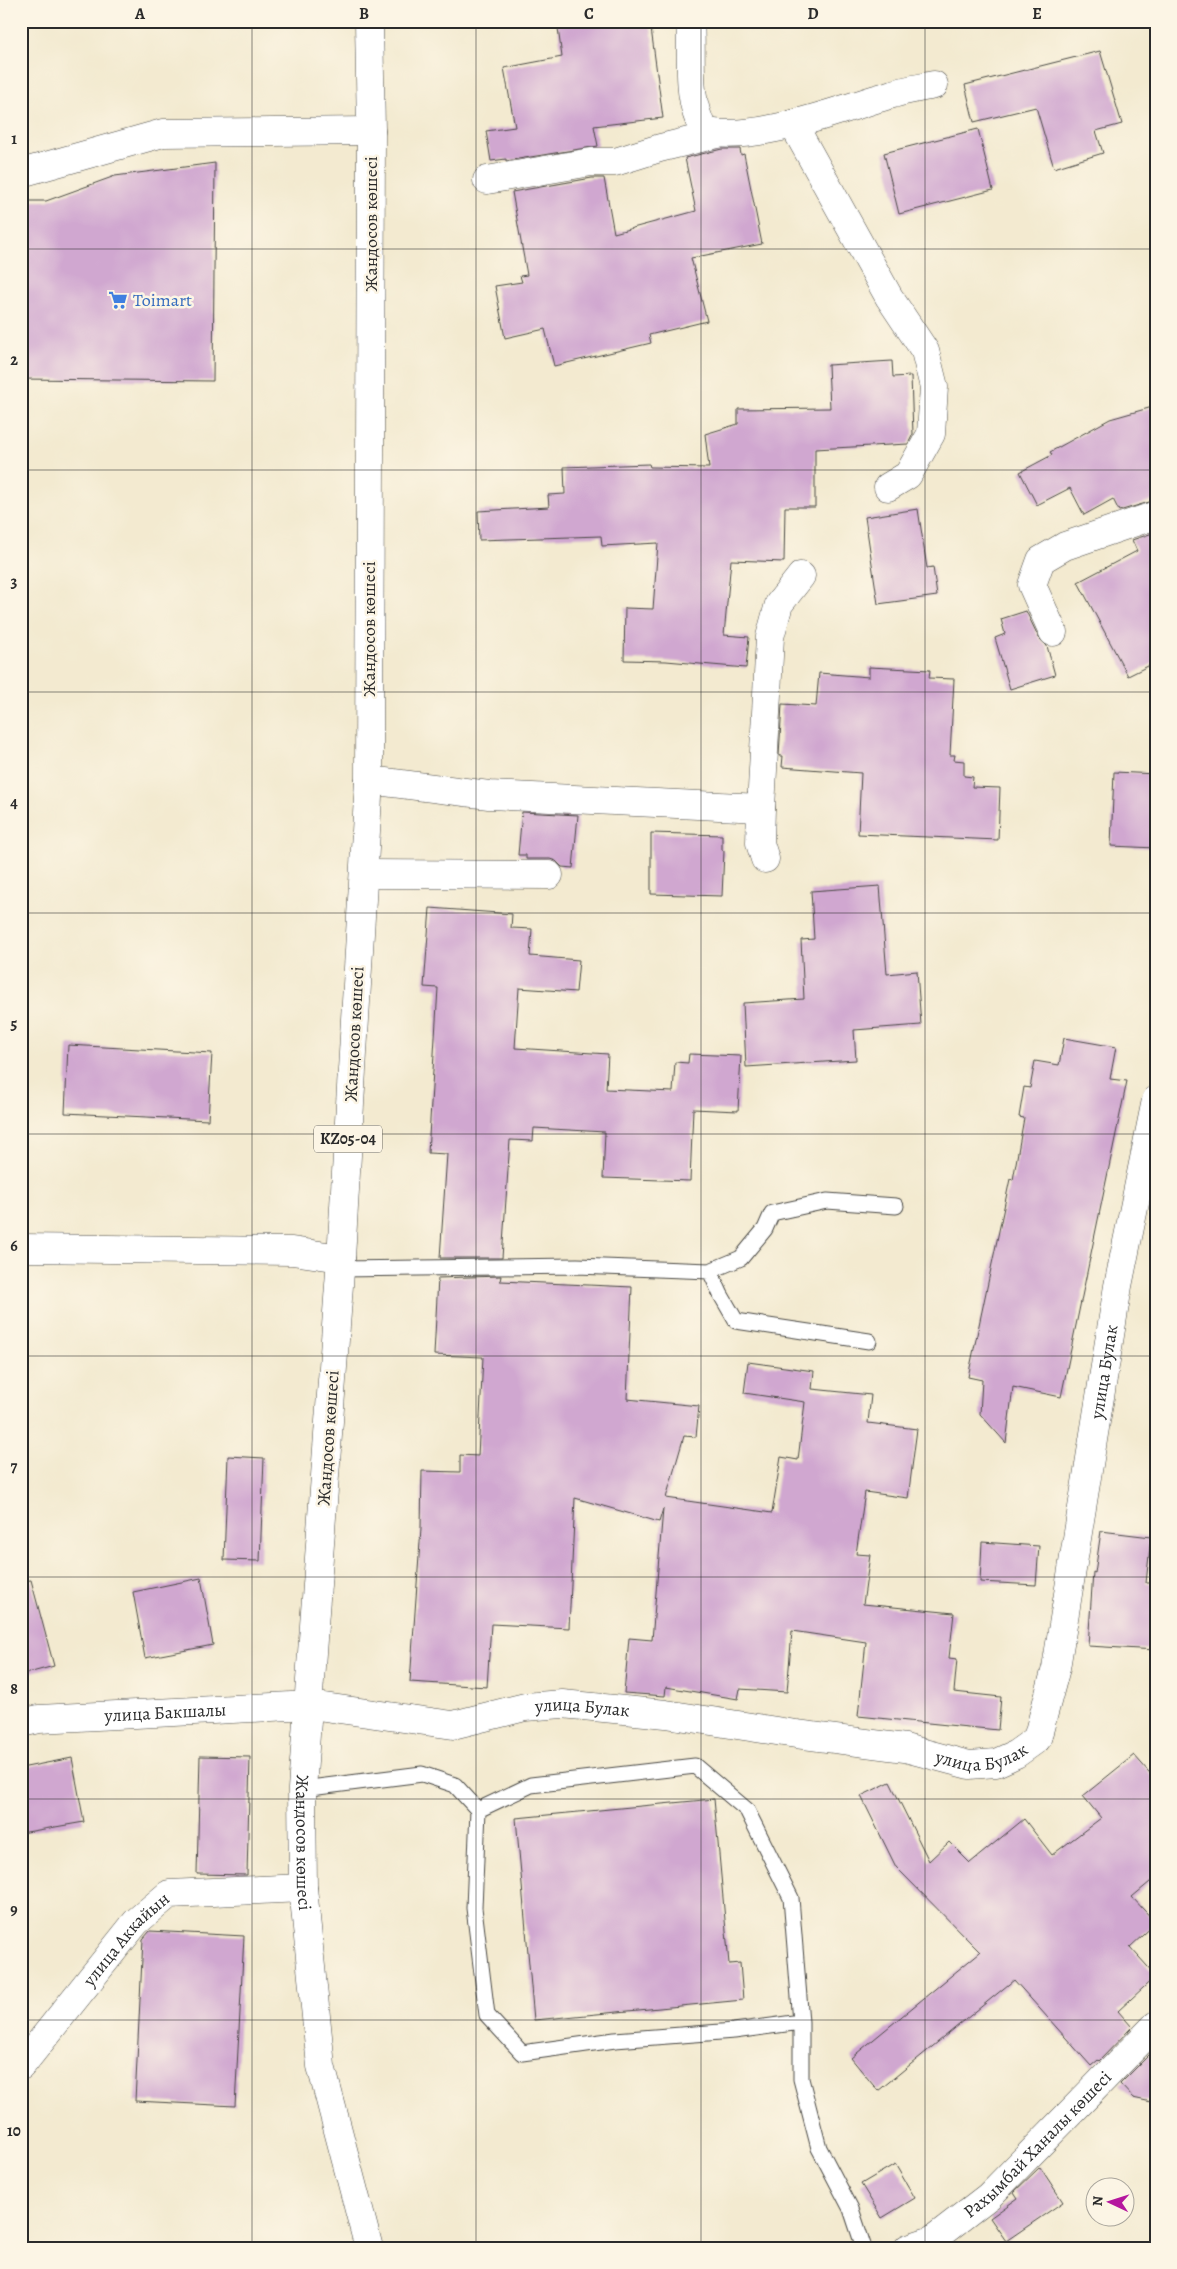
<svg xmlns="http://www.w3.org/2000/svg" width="1177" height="2269" viewBox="0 0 1177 2269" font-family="Alegreya,serif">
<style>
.building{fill:#d0a7d0}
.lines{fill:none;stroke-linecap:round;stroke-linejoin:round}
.lane-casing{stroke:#494844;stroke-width:17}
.street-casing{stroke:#494844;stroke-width:29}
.secondary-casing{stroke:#494844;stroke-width:29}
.primary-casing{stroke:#494844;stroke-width:29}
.lane{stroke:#fff;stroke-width:15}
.street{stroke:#fff;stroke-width:28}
.secondary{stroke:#fff;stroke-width:28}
.primary{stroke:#fff;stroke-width:28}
.grid{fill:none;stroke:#2b2b2b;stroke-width:1;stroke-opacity:0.55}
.labels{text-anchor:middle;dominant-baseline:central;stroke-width:5;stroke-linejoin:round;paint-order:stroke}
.shield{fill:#fcf5e5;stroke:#6a6863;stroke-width:1}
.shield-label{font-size:16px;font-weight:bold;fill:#2b2b2b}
.street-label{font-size:18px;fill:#2b2b2b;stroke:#fcf5e5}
.shop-label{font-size:18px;fill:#366cbe;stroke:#fcf5e5;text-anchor:start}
.neatline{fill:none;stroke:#2b2b2b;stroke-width:2}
.grid-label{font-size:16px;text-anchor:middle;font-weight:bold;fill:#2b2b2b}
</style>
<rect width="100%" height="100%" fill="#fcf5e5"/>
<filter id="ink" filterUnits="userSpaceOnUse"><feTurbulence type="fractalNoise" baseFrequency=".02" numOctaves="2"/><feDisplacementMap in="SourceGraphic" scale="10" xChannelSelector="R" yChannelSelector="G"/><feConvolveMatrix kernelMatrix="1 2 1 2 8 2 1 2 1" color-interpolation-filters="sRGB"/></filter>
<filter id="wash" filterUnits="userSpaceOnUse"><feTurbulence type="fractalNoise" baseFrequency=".0096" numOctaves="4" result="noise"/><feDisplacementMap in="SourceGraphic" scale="20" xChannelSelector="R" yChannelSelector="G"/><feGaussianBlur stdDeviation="1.12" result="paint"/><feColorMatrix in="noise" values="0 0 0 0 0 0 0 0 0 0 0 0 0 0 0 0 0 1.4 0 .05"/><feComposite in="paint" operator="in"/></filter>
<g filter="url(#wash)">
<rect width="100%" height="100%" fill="#f3ead0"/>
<g id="blocks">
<g class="building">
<path d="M 557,21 L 650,21 L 663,118 L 594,126 L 598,146 L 506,161 L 506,159 L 491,161 L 486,131 L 515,127 L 504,68 L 562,57 Z"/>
<path d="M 1100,51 L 1122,124 L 1096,131 L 1103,153 L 1054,168 L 1036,107 L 974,122 L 965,85 Z"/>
<path d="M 978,129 L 993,190 L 899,214 L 884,153 Z"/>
<path d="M 722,149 L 740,149 L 741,155 L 744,154 L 762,244 L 691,258 L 707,321 L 649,335 L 651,343 L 554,366 L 545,329 L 505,338 L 495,286 L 522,282 L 520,276 L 527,275 L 512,192 L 592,178 L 604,178 L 614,233 L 696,211 L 685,158 Z"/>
<path d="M 215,163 L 213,381 L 21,379 L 21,222 L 25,222 L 25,201 L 46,201 L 115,176 Z"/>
<path d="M 892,361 L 893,377 L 911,376 L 913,434 L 908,444 L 815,449 L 815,507 L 785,507 L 784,562 L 731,560 L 724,635 L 749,637 L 746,668 L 666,661 L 624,660 L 625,608 L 653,609 L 658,543 L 602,546 L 601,536 L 479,540 L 478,511 L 549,507 L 548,495 L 565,494 L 564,467 L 649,464 L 650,467 L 709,468 L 705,434 L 738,424 L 738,409 L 830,408 L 828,365 Z"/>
<path d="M 1156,406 L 1156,500 L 1119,511 L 1113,499 L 1084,515 L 1070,488 L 1037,505 L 1020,472 L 1052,455 L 1050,452 L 1110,419 Z"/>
<path d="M 918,509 L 927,568 L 933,567 L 937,596 L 878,604 L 865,517 Z"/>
<path d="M 1156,532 L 1156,662 L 1128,676 L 1078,582 L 1137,551 L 1132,540 Z"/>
<path d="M 1026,611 L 1039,638 L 1047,646 L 1055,675 L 1010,689 L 995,638 L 1005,634 L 1001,619 Z"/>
<path d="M 869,667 L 930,670 L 929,678 L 954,679 L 950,755 L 955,755 L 954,760 L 964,761 L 964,776 L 973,777 L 972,787 L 1000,788 L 998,840 L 858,834 L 861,773 L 782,767 L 783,756 L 779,756 L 782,704 L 816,706 L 819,673 L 869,677 Z"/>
<path d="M 1114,772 L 1156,774 L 1156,848 L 1111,846 Z"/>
<path d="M 522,812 L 578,815 L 573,868 L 562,867 L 556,861 L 550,859 L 526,859 L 526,855 L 518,855 Z"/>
<path d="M 651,833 L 722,835 L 722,850 L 724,851 L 722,896 L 651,894 Z"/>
<path d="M 880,886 L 887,974 L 917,971 L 921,1025 L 854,1030 L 856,1060 L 746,1067 L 743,1003 L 804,999 L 801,940 L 814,939 L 811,891 Z"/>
<path d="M 430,908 L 512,914 L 511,928 L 532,929 L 530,956 L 579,960 L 576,992 L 519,988 L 515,1048 L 608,1054 L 606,1089 L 673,1092 L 675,1062 L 688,1063 L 689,1054 L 741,1056 L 738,1111 L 693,1109 L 690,1181 L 603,1178 L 605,1132 L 534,1128 L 533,1141 L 510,1140 L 502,1258 L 440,1258 L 447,1154 L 428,1153 L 438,988 L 424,987 Z"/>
<path d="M 1064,1038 L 1116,1047 L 1110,1079 L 1127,1081 L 1061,1397 L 1013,1387 L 1006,1443 L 980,1414 L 982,1380 L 968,1377 L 1010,1179 L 1013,1180 L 1024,1118 L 1019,1117 L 1024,1087 L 1030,1088 L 1035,1061 L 1059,1065 Z"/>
<path d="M 68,1045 L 212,1053 L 208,1120 L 65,1113 Z"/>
<path d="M 501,1276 L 500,1281 L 632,1287 L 627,1399 L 699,1406 L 696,1437 L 684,1436 L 666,1498 L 772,1513 L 781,1457 L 798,1460 L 805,1402 L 744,1393 L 748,1362 L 814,1371 L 812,1389 L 871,1395 L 868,1423 L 917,1429 L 908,1498 L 865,1492 L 856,1554 L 870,1555 L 863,1604 L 954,1613 L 949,1658 L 957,1659 L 954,1692 L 1001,1697 L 998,1730 L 858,1716 L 866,1642 L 792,1631 L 787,1692 L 740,1689 L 738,1699 L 666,1687 L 665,1696 L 624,1693 L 629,1638 L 652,1640 L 663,1509 L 659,1522 L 575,1498 L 569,1628 L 491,1624 L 487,1687 L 410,1682 L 421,1528 L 422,1471 L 460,1472 L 460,1455 L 478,1456 L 483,1357 L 434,1355 L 438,1278 Z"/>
<path d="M 228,1456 L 264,1458 L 260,1561 L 224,1560 Z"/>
<path d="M 1101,1531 L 1151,1537 L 1146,1583 L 1156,1583 L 1156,1650 L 1088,1646 L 1093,1572 L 1095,1573 Z"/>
<path d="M 982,1542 L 1039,1546 L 1036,1585 L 980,1582 Z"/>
<path d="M 201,1578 L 213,1645 L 145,1658 L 133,1592 Z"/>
<path d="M 31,1580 L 54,1666 L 21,1675 L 21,1581 Z"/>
<path d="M 1134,1755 L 1156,1780 L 1156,1877 L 1132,1897 L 1156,1923 L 1130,1947 L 1156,1976 L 1118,2011 L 1132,2027 L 1099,2061 L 1098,2060 L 1091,2066 L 1014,1980 L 878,2091 L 851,2058 L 980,1952 L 896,1867 L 861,1796 L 890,1782 L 929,1861 L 949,1842 L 970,1863 L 1024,1819 L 1052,1855 L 1101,1818 L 1083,1796 Z"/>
<path d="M 200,1756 L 250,1757 L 247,1875 L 197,1874 Z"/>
<path d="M 72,1758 L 84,1822 L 21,1833 L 21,1768 Z"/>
<path d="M 714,1799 L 729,1964 L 740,1963 L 743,2000 L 534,2020 L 516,1818 Z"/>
<path d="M 150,1931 L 244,1936 L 235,2106 L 135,2101 L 143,1939 Z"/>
<path d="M 1153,2051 L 1156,2054 L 1156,2103 L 1133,2098 L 1120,2084 Z"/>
<path d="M 895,2164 L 915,2198 L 882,2218 L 861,2184 Z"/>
<path d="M 1040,2167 L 1063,2202 L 1006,2241 L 990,2218 L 1018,2198 L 1014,2192 Z"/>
</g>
</g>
</g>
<g filter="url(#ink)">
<use href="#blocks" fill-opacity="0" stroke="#494844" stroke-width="1"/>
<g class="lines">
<g class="lane-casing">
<g id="lane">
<path d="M 340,1269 L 577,1266 L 710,1271 L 721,1295 L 736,1321 L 869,1341"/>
<path d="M 710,1271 L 741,1258 L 765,1229 L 772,1213 L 827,1201 L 896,1206"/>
<path d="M 302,1789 L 422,1774 L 455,1785 L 478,1810"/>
<path d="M 801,2022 L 734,2031 L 615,2040 L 522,2053 L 487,2015 L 474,1908 L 478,1810 L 531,1785 L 695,1766 L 747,1810 L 791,1898 L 801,2022 L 801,2079 L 819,2148 L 851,2209 L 864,2248"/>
</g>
</g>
<g class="street-casing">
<g id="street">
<path d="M 690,21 C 693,59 685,96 704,131 C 755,144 842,108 893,94 C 906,90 920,88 934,85"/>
<path d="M 793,124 L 889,297 L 925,351 L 934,387 L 931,434 L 908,475 L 888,487"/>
<path d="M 21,173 L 163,133 L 371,131"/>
<path d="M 487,180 L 591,162 L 615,162 L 660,148 L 718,134"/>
<path d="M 1053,632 L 1032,585 L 1041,560 L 1065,546 L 1156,515"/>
<path d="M 369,780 L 489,795 L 761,808 L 770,637 L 779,604 L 801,576"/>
<path d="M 761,808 L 760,843 L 765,859"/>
<path d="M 364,874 L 549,875"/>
<path d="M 21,1248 L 292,1251 L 341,1258"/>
<path id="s1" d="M 21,1723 L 39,1719 L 310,1705 L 453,1725 L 525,1707 L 562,1704 L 666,1714 L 796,1734 L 905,1748 L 969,1765 L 996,1763 L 1016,1754 L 1037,1739 L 1056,1668 L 1118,1286 L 1156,1100"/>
<path id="s2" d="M 21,2066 L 136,1922 L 169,1894 L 303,1888"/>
</g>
</g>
<g class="secondary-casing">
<g id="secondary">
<path id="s3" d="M 908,2248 L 932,2240 L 989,2196 L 1156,2025"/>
</g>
</g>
<g class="primary-casing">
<g id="primary">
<path id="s4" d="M 369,21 L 371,131 L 369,780 L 341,1258 L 302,1789 L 303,1888 L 321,2066 L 369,2248"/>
</g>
</g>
<use href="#lane" class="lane"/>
<use href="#street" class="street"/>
<use href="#secondary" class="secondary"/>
<use href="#primary" class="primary"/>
</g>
</g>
<path class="grid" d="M 252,21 L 252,2248M 476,21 L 476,2248M 701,21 L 701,2248M 925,21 L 925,2248M 21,249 L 1156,249M 21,470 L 1156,470M 21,692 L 1156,692M 21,913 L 1156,913M 21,1134 L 1156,1134M 21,1356 L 1156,1356M 21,1577 L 1156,1577M 21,1799 L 1156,1799M 21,2020 L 1156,2020"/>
<defs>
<g id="supermarket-bare" transform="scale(1.5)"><path d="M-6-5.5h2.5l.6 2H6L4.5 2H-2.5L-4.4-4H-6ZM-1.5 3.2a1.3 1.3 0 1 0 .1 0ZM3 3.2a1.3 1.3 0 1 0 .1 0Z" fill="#3f7fe0" stroke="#fcf5e5" stroke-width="2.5" paint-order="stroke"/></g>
</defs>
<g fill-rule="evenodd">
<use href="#supermarket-bare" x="118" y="300"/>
</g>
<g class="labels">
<rect class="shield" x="314" y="1125.5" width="68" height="27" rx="4"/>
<g class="shield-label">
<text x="348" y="1139">KZ05-04</text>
</g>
<g class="street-label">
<text transform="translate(371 224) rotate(-90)">Жандосов көшесі</text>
<text transform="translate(369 629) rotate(-90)">Жандосов көшесі</text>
<text transform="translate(354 1034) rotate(-87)">Жандосов көшесі</text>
<text stroke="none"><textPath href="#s1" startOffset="1406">улица Булак</textPath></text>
<text transform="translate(328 1438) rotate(-86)">Жандосов көшесі</text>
<text stroke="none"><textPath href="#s1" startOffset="566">улица Булак</textPath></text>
<text stroke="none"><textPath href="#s1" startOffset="145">улица Бакшалы</textPath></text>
<text stroke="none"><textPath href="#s1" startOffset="971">улица Булак</textPath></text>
<text stroke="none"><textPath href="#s4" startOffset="1824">Жандосов көшесі</textPath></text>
<text stroke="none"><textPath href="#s2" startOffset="165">улица Аккайын</textPath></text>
<text stroke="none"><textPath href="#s3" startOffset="168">Рахымбай Ханалы көшесі</textPath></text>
</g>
<g class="shop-label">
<text x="133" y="300">Toimart</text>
</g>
</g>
<rect width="1177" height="2269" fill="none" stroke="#fcf5e5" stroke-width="55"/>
<g transform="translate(1110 2202) rotate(274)"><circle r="24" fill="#fcf5e5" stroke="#a8a49b"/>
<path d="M0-4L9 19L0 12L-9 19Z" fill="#b5179e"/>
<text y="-8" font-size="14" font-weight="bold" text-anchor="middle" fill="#2b2b2b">N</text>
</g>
<rect x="28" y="28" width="1122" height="2214" class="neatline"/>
<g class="grid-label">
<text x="140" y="19">A</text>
<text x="364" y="19">B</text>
<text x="589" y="19">C</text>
<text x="813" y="19">D</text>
<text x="1037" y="19">E</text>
<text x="14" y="144">1</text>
<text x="14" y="365">2</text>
<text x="14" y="587">3</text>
<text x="14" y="808">4</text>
<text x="14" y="1029">5</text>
<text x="14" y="1251">6</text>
<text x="14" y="1472">7</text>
<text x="14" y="1694">8</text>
<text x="14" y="1915">9</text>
<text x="14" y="2136">10</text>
</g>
</svg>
